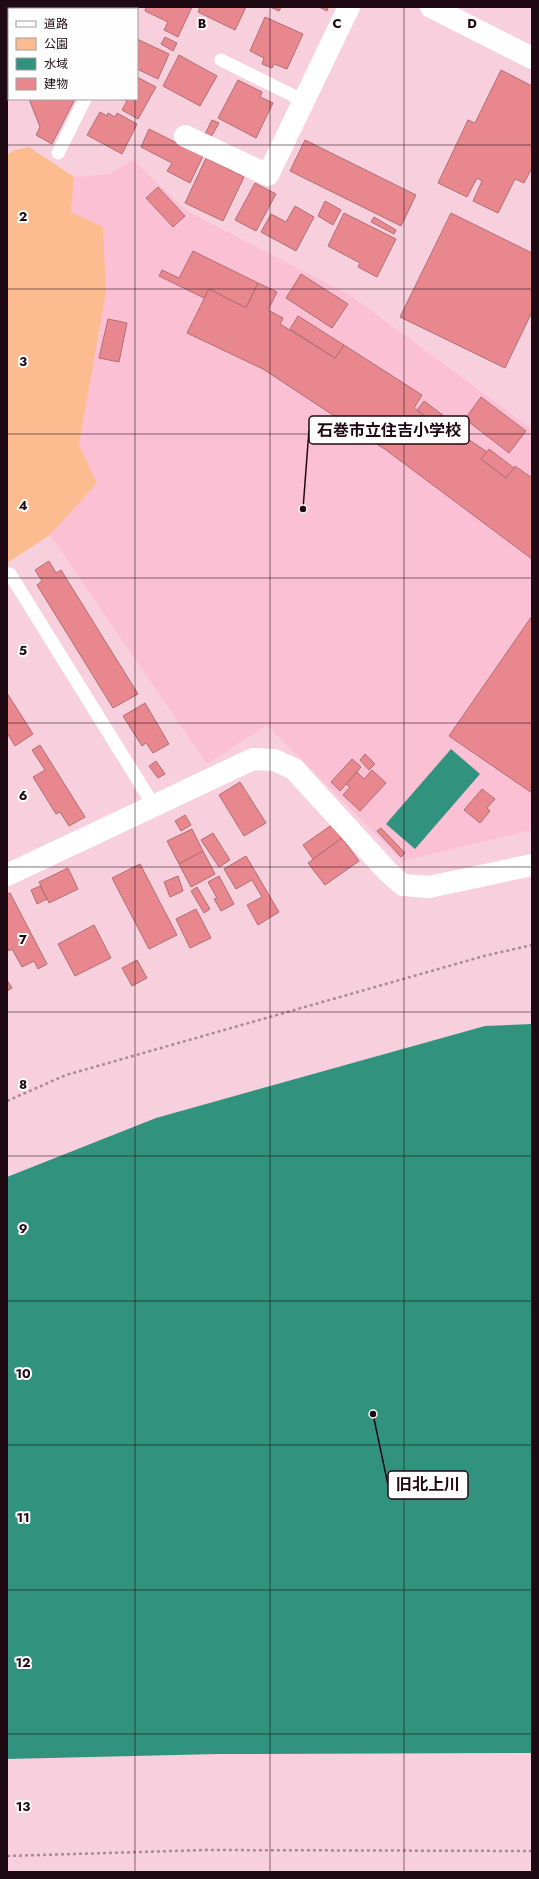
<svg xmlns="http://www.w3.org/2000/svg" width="539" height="1879" viewBox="0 0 539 1879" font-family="Jost,'Noto Sans JP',sans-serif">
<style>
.built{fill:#fcc0d5}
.green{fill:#fdbc8f}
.water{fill:#31937e}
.building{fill:#e9878e;stroke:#ae6f73}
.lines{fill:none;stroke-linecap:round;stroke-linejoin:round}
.path{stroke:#ab8a95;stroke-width:2.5;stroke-dasharray:3 3;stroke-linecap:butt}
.service{stroke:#fff;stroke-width:13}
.minor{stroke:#fff;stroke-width:22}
.grid{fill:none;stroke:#1f0912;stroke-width:1;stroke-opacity:0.55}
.grid-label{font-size:13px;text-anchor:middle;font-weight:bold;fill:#1f0912;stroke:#fdfdfd;stroke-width:4;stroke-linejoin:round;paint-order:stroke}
.leader{fill:none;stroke:#1f0912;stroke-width:1.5}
.callout-dot{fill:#1f0912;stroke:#fdfdfd;stroke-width:1.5}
.callout{fill:#fdfdfd;stroke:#1f0912;stroke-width:1.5}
.callout-label{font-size:16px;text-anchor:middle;font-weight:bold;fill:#1f0912}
</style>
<rect width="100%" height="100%" fill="#f8d0dd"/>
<path class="built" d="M 133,160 L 187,211 L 350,295 L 532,429 L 532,830 L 402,861 L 267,725 L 207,764 L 50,535 L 97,483 L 79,445 L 106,292 L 71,212 L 74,177 L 109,174 Z"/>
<path class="green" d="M 29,147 L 74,177 L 71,212 L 103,227 L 106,292 L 79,445 L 97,483 L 50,535 L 7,563 L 7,155 L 15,150 Z"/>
<g class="water">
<path d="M 451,749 L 480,774 L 415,849 L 386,824 Z"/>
<path d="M 532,1024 L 532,1753 L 218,1754 L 7,1759 L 7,1177 L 156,1118 L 485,1026 Z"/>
</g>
<g class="building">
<path d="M 146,7 L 192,7 L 178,37 L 164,30 L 168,22 L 145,11 Z"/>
<path d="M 200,7 L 246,7 L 235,30 L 198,12 Z"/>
<path d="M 270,7 L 281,7 L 279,11 Z"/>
<path d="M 319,7 L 328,7 L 327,11 Z"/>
<path d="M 265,17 L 303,34 L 287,69 L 274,64 L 272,68 L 262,64 L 264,58 L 250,51 Z"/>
<path d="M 165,37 L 177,43 L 173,51 L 161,44 Z"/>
<path d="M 137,39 L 169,54 L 158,79 L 137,69 Z"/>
<path d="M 179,55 L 217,76 L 200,106 L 163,86 Z"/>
<path d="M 501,70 L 532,86 L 532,168 L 524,183 L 515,179 L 498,213 L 473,201 L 482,181 L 477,178 L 467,197 L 438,183 L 468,120 L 475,123 Z"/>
<path d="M 137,77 L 156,87 L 138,119 L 122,110 L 127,101 L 123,99 L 137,99 Z"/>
<path d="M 238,80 L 262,92 L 260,97 L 273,103 L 256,138 L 218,118 Z"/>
<path d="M 29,99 L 75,99 L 52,144 L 36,135 L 40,127 Z"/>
<path d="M 100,112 L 107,116 L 108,113 L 115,117 L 117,113 L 137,124 L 122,154 L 87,135 Z"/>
<path d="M 212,120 L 219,123 L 211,137 L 205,134 Z"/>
<path d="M 149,129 L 203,156 L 190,183 L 167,171 L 172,163 L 141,147 Z"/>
<path d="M 305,140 L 416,195 L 401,226 L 290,171 Z"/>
<path d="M 206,158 L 244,177 L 223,221 L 185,203 Z"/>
<path d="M 255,183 L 276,194 L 256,231 L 235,220 Z"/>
<path d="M 158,187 L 185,216 L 173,227 L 146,198 Z"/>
<path d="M 325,201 L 341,210 L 333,225 L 318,216 Z"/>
<path d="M 295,206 L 314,217 L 296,251 L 261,232 L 271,214 L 286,222 Z"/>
<path d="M 344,213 L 396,239 L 377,277 L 358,267 L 360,263 L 328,246 Z"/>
<path d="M 451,213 L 532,253 L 532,312 L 505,368 L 400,317 Z"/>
<path d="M 374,217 L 396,230 L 394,234 L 371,222 Z"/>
<path d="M 193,251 L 258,283 L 246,308 L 209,289 L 204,298 L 159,276 L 162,270 L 179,278 Z"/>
<path d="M 301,274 L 348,304 L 332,328 L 286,298 Z"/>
<path d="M 258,283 L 277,292 L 268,310 L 283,318 L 280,324 L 335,358 L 344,345 L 422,395 L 414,408 L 463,445 L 468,439 L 487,452 L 481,459 L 506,478 L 515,466 L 532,478 L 532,559 L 386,450 L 263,369 L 187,333 L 209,289 L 246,308 Z"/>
<path d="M 298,316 L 344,345 L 335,358 L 290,329 Z"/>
<path d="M 108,319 L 127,323 L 119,362 L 99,358 Z"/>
<path d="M 481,397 L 526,431 L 509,453 L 465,419 Z"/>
<path d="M 424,401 L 464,431 L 458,440 L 417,410 Z"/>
<path d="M 489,449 L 514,468 L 506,478 L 481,459 Z"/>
<path d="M 49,561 L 56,573 L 61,570 L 138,694 L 113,708 L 37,585 L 42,581 L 35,570 Z"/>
<path d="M 532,616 L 532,793 L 449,736 Z"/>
<path d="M 7,693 L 33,734 L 15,746 L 7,733 Z"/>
<path d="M 145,703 L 169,744 L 153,753 L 146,743 L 142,746 L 123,716 Z"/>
<path d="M 40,745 L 85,817 L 69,826 L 60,812 L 56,814 L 33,777 L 45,770 L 32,750 Z"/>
<path d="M 365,754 L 375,764 L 369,770 L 360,760 Z"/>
<path d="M 352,759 L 361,767 L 340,791 L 331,782 Z"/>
<path d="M 156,761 L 165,774 L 158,778 L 149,766 Z"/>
<path d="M 372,770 L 386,783 L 360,811 L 343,795 L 350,787 L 346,784 L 357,772 L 364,779 Z"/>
<path d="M 240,782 L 266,823 L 244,836 L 219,795 Z"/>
<path d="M 482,789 L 495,799 L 487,808 L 490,811 L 480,823 L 464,810 Z"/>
<path d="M 185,815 L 191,825 L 181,831 L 175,821 Z"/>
<path d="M 333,824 L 342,838 L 313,859 L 303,845 Z"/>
<path d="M 381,828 L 405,853 L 401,857 L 377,831 Z"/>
<path d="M 192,829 L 203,851 L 179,864 L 167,841 Z"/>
<path d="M 213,833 L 230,860 L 219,867 L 201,840 Z"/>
<path d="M 342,838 L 359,861 L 325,885 L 308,863 Z"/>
<path d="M 203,851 L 215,874 L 191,887 L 179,864 Z"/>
<path d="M 246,856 L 279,912 L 258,925 L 247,905 L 262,897 L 252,880 L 236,889 L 224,869 Z"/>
<path d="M 140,864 L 177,935 L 149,949 L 112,878 Z"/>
<path d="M 68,868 L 78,889 L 49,903 L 39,882 Z"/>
<path d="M 178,876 L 183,891 L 170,897 L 164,882 Z"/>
<path d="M 219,876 L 234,904 L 221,911 L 214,899 L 217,898 L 208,882 Z"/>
<path d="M 40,886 L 47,899 L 37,904 L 31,890 Z"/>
<path d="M 197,887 L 210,909 L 204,913 L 191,891 Z"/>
<path d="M 10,893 L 47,964 L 38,969 L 34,961 L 22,967 L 12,949 L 9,951 L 7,947 L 7,894 Z"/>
<path d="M 196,909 L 211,938 L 190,948 L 176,919 Z"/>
<path d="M 94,925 L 111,958 L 75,976 L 58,944 Z"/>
<path d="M 137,960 L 147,978 L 132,986 L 122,968 Z"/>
<path d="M 7,980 L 12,988 L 7,991 Z"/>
</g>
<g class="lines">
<g class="path">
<path d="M 7,1101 L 66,1075 L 484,956 L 532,945"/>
<path d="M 7,1856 L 206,1850 L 532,1851"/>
</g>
<g class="service">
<path d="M 130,9 L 131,7"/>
<path d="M 221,60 L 304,101"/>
<path d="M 58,153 L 85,99"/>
<path d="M 10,574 L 154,806"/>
</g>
<g class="minor">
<path d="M 431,7 L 532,58"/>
<path d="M 185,136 L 268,175 L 349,7"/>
<path d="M 7,875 L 253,759 L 274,760 L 294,769 L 387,871 L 403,885 L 429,887 L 532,865"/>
</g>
</g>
<path class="grid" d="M 135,7 L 135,9M 270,7 L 270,1872M 404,7 L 404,1872M 135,99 L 135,1872M 7,145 L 532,145M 7,289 L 532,289M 7,434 L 532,434M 7,578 L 532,578M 7,723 L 532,723M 7,867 L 532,867M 7,1012 L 532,1012M 7,1156 L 532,1156M 7,1301 L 532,1301M 7,1445 L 532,1445M 7,1590 L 532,1590M 7,1734 L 532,1734"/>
<g class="grid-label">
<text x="202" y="28">B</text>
<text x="337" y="28">C</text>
<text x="472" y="28">D</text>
<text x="23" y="221">2</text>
<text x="23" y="366">3</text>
<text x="23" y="510">4</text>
<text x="23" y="655">5</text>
<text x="23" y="800">6</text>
<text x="23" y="944">7</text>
<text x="23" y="1089">8</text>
<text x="23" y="1233">9</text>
<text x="23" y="1378">10</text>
<text x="23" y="1522">11</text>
<text x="23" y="1667">12</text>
<text x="23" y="1811">13</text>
</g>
<path class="leader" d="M303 509L309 430M373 1414L388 1485"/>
<g class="callout-dot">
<circle cx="303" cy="509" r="4"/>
<circle cx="373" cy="1414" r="4"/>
</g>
<g class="callout">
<rect x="309" y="416" width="160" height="28" rx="4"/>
<rect x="388" y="1471" width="80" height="28" rx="4"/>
</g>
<g class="callout-label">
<text x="389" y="436">石巻市立住吉小学校</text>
<text x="428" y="1490">旧北上川</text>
</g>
<rect width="539" height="1879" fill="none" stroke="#1f0912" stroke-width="16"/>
<rect x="8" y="8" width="130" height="92" fill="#fdfdfd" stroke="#a49b9f"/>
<rect x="16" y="21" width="20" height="6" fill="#ffffff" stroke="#a49b9f"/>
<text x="44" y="28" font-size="12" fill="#1f0912">道路</text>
<rect x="16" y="38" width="20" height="12" fill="#fdbc8f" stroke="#a49b9f"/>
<text x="44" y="48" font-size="12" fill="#1f0912">公園</text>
<rect x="16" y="58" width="20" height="12" fill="#31937e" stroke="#a49b9f"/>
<text x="44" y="68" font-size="12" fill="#1f0912">水域</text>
<rect x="16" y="78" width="20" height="12" fill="#e9878e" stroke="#a49b9f"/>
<text x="44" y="88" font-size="12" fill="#1f0912">建物</text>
</svg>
